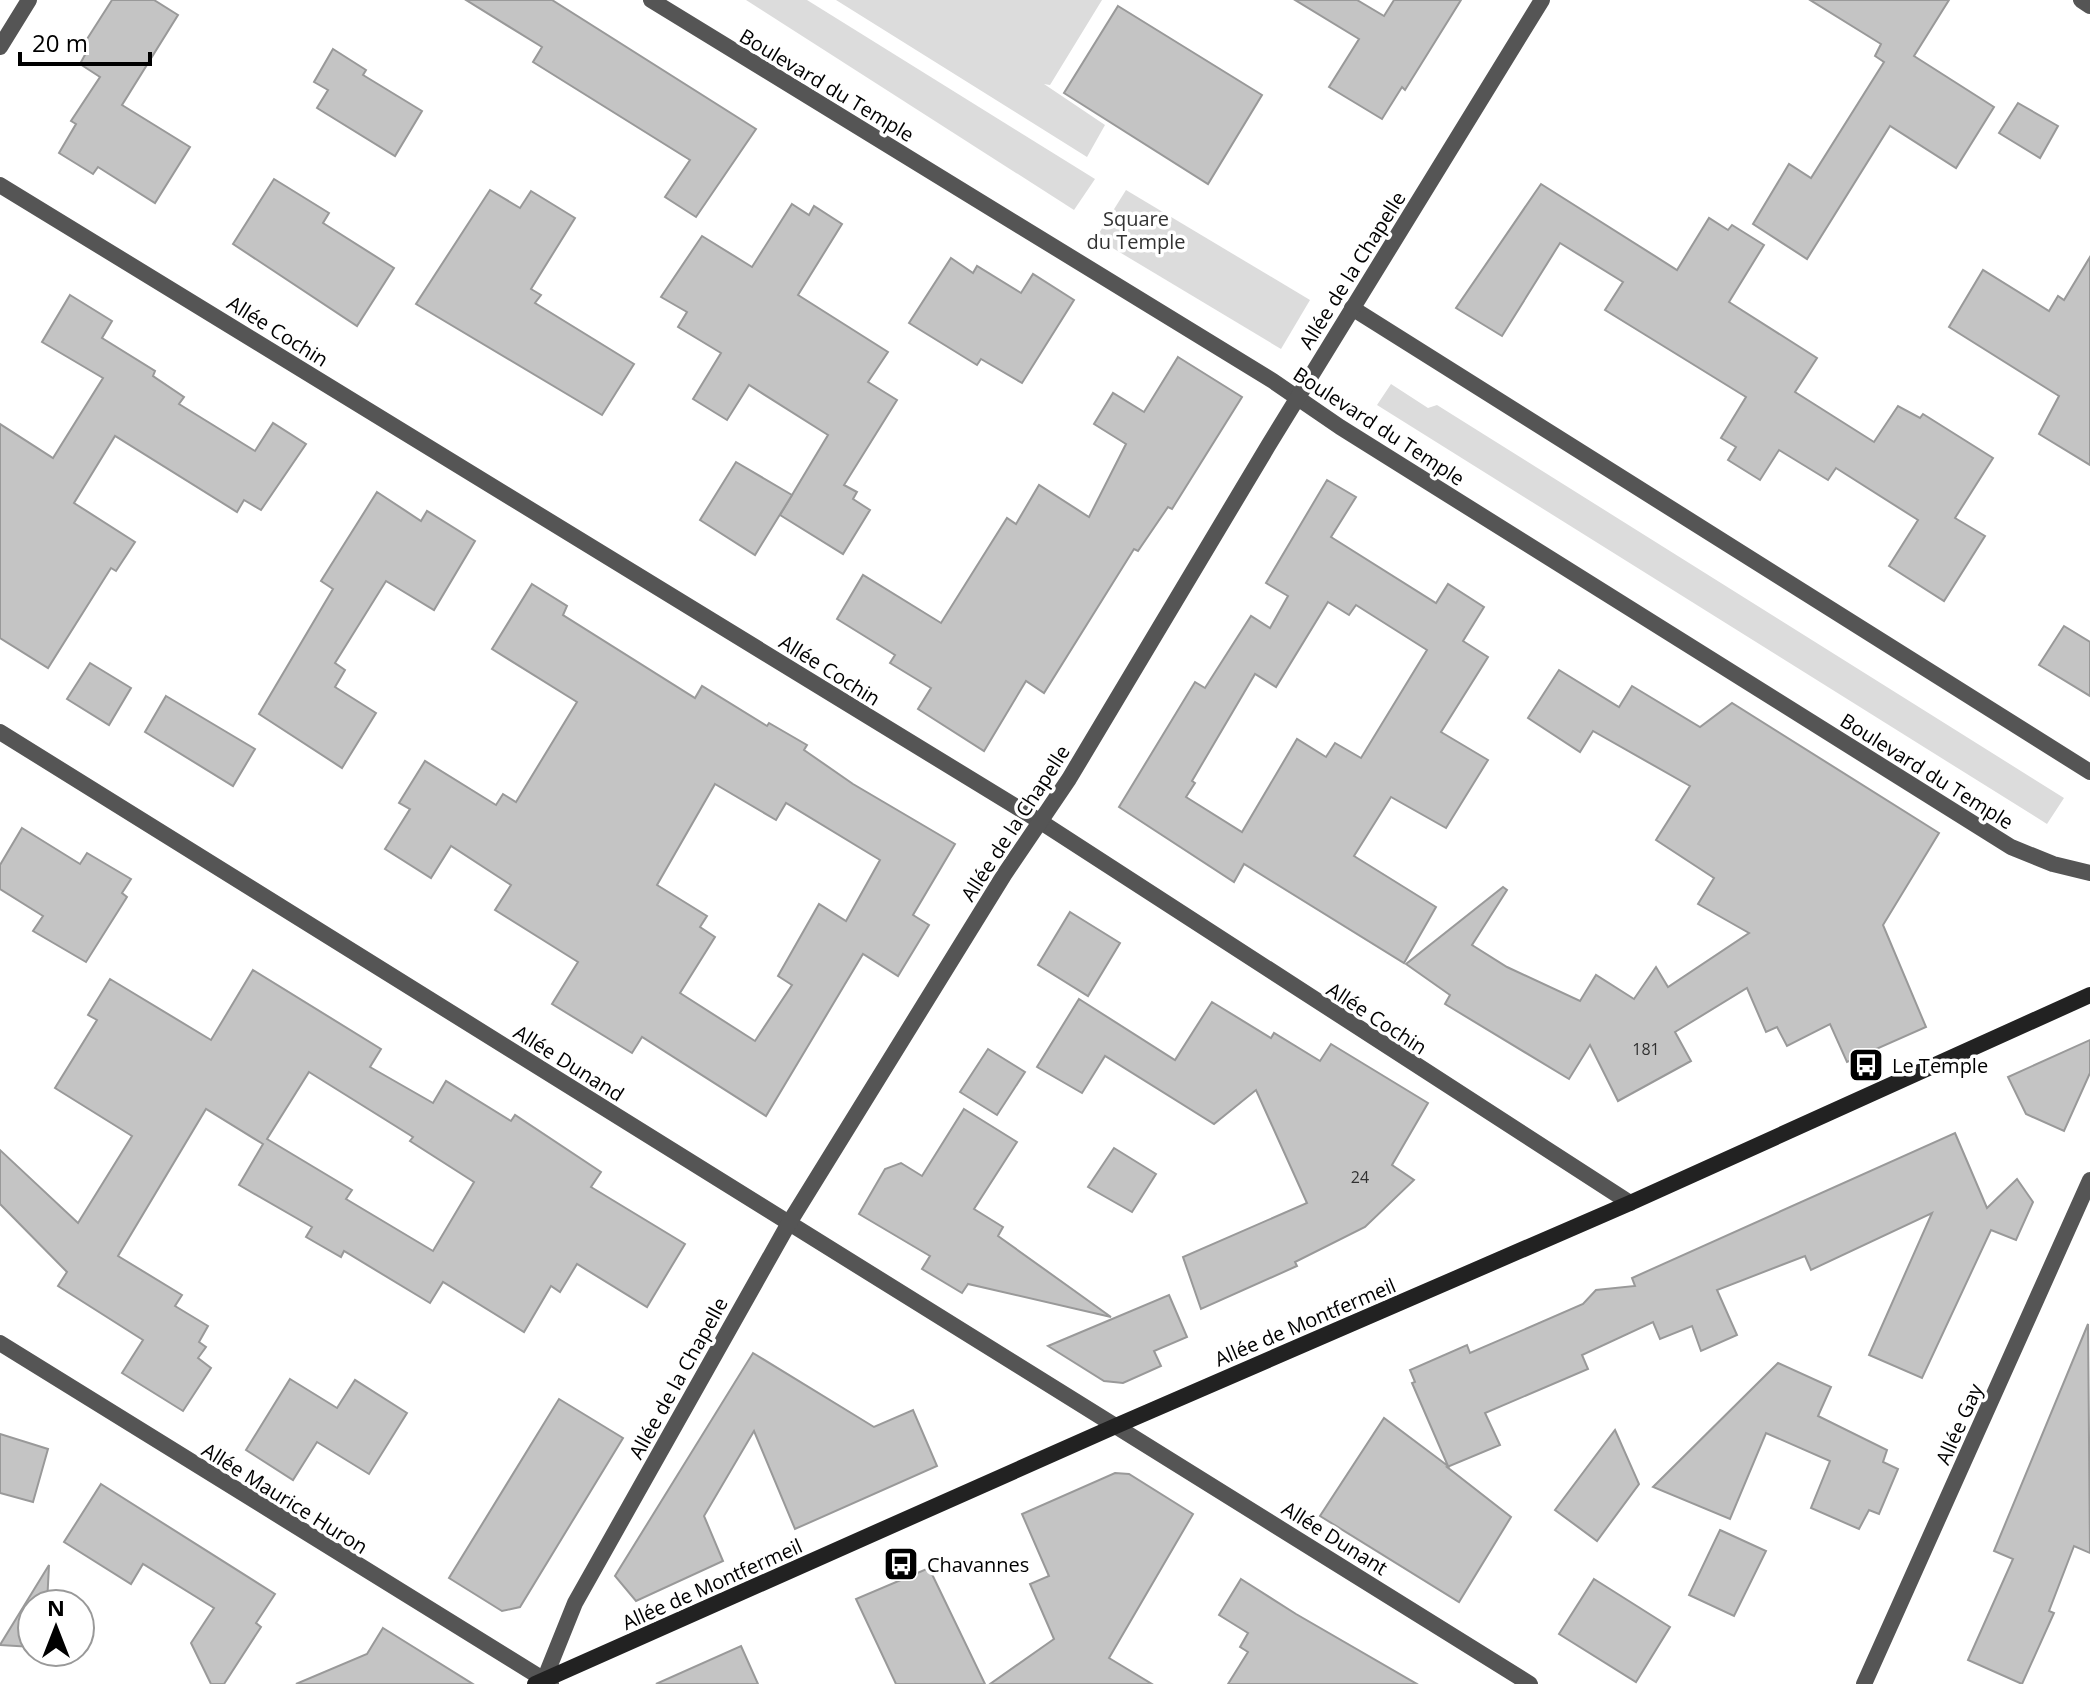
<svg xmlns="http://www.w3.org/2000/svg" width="2090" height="1684" viewBox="0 0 2090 1684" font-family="'Open Sans',sans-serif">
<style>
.green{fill:#dcdcdc}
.building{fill:#c4c4c4;stroke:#999;stroke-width:2;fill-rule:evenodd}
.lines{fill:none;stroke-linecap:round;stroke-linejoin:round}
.minor{stroke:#555;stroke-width:16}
.tertiary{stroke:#555;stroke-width:16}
.secondary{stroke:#222;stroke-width:16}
.labels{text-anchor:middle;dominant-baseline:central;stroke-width:7;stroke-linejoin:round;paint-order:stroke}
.number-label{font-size:16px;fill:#313131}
.street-label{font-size:20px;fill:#000;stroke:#fff}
.park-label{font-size:20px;fill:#333;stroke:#fff}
.poi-label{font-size:20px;fill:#000;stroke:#fff;text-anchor:start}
</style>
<rect width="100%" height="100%" fill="#fff"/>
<g class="green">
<path d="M 746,0 L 807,0 L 1095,179 L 1074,210 Z"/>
<path d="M 836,0 L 1102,0 L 1050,85 L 1044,84 L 1105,125 L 1087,157 Z"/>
<path d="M 1126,190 L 1310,300 L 1281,349 L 1096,238 Z"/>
<path d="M 1391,384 L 1428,408 L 1437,405 L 2064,798 L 2047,824 L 1377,405 Z"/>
</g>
<g class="building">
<path d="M 112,0 L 154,0 L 178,15 L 122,105 L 190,147 L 155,203 L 98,167 L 93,174 L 59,153 L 76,124 L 71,121 L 100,77 L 80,64 L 86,53 L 80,50 Z"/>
<path d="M 466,0 L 552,0 L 756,129 L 696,217 L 665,197 L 690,160 L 533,62 L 542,47 Z"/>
<path d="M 1295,0 L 1357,0 L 1384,16 L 1394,0 L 1461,0 L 1405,90 L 1402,87 L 1382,119 L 1329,87 L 1359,39 Z"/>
<path d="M 1810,0 L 1949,0 L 1914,56 L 1994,107 L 1956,168 L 1890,126 L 1807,259 L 1753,224 L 1789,164 L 1811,178 L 1884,62 L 1875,56 L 1881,44 Z"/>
<path d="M 1118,6 L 1262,95 L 1208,184 L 1064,93 Z"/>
<path d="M 333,49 L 366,70 L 363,75 L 422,111 L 395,156 L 317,108 L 328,90 L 314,82 Z"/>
<path d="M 2018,103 L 2058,126 L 2040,158 L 1999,133 Z"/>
<path d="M 274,179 L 329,213 L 323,223 L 394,268 L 357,326 L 233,244 Z"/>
<path d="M 1541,184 L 1677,270 L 1709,218 L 1728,230 L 1732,225 L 1764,245 L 1729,302 L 1817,358 L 1795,392 L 1874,442 L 1898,406 L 1920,418 L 1923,414 L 1993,458 L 1955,518 L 1985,536 L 1944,601 L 1889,566 L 1918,520 L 1836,468 L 1828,480 L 1779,450 L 1760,480 L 1728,460 L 1736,447 L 1721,438 L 1746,397 L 1605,310 L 1623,282 L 1560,243 L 1502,336 L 1456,308 Z"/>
<path d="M 490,190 L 520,208 L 531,191 L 575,218 L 531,289 L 541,295 L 535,303 L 634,364 L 602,415 L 416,304 Z"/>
<path d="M 792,204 L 809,215 L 814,206 L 842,224 L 798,295 L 888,352 L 868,382 L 897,400 L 844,485 L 857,492 L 853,499 L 870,510 L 843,554 L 780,515 L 828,435 L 749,385 L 727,420 L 693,399 L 721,353 L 678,327 L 687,312 L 661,297 L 702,236 L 752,267 Z"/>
<path d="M 2090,257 L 2090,465 L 2039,434 L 2059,396 L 1949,327 L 1983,270 L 2049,311 L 2058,296 L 2064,300 Z"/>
<path d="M 951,258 L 973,273 L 977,266 L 1021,293 L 1033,274 L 1074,300 L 1022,383 L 981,359 L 977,365 L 909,323 Z"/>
<path d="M 70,295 L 112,321 L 102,338 L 155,371 L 153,376 L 184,397 L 179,404 L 255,451 L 273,423 L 306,444 L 261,510 L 244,500 L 237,512 L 115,436 L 74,503 L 135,542 L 116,571 L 111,568 L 48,668 L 0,638 L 0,424 L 53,458 L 103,378 L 42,342 Z"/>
<path d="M 1178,357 L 1242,397 L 1172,509 L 1168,507 L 1138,551 L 1134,549 L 1044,693 L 1026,681 L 984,751 L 918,709 L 931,688 L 890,663 L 895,655 L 837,619 L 863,575 L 941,623 L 1007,518 L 1016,524 L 1039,485 L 1089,517 L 1126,444 L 1094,424 L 1113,393 L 1144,412 Z"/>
<path d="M 736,462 L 792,495 L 755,555 L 700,520 Z"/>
<path d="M 1327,480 L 1356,497 L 1331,537 L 1436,603 L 1448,584 L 1484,607 L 1463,641 L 1488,657 L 1441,732 L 1488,760 L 1446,828 L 1391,797 L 1354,856 L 1436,907 L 1404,963 L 1244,864 L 1234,882 L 1119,807 L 1195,682 L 1205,688 L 1251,616 L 1270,628 L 1288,596 L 1266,583 ZM 1328,602 L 1349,615 L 1356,605 L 1427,650 L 1361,758 L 1335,743 L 1326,757 L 1297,739 L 1242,832 L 1186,797 L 1195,783 L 1192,781 L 1255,674 L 1276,687 Z"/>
<path d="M 377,492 L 421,521 L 427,511 L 475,541 L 434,610 L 386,581 L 335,663 L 345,670 L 335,687 L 376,713 L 342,768 L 259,714 L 333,589 L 321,581 Z"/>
<path d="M 532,584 L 567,606 L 563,615 L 695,698 L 702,686 L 767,726 L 769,723 L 807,745 L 804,750 L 853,784 L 955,844 L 913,915 L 929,925 L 898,976 L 863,954 L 766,1116 L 642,1037 L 632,1053 L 552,1004 L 578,962 L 495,910 L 511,885 L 451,846 L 431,878 L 385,849 L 410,809 L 399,803 L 425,761 L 496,805 L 503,794 L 516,802 L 577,702 L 492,649 ZM 715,784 L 776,820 L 786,803 L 880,860 L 846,921 L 819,904 L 778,976 L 792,985 L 755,1041 L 680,993 L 715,937 L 700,927 L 707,916 L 657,885 Z"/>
<path d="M 2064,626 L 2090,642 L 2090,696 L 2039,665 Z"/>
<path d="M 90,663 L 131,688 L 109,725 L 67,699 Z"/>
<path d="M 1559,670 L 1619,707 L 1632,686 L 1700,727 L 1732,703 L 1939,833 L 1883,925 L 1926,1027 L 1847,1062 L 1830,1024 L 1787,1046 L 1777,1027 L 1766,1032 L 1747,988 L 1675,1032 L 1691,1061 L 1618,1101 L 1590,1045 L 1569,1079 L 1445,1004 L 1450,995 L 1406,964 L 1503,887 L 1507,890 L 1472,945 L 1507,967 L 1580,1001 L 1596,975 L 1634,999 L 1656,967 L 1668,987 L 1749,933 L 1698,904 L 1714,878 L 1656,840 L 1690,786 L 1593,731 L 1580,752 L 1528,718 Z"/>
<path d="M 166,696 L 255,749 L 233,786 L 145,732 Z"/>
<path d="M 22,828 L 80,864 L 87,853 L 131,879 L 122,893 L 127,897 L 86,962 L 33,931 L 43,916 L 0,889 L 0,865 Z"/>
<path d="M 1070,912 L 1120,943 L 1088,996 L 1038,965 Z"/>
<path d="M 253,970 L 381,1049 L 370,1067 L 433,1103 L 446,1081 L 511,1121 L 515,1115 L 601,1172 L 591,1187 L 685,1244 L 647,1307 L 577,1264 L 560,1292 L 551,1286 L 524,1332 L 443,1282 L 430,1303 L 344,1251 L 341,1257 L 306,1237 L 312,1227 L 239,1185 L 263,1144 L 206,1109 L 118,1256 L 182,1295 L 175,1306 L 208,1326 L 199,1342 L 206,1347 L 198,1358 L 211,1368 L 183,1411 L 122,1373 L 143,1340 L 58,1286 L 67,1272 L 0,1204 L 0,1150 L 78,1223 L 132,1136 L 55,1088 L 97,1020 L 88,1015 L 110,979 L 211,1040 ZM 309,1072 L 413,1137 L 410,1141 L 474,1182 L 433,1251 L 346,1199 L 352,1190 L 267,1139 Z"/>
<path d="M 1079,999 L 1175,1060 L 1212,1002 L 1271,1038 L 1274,1033 L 1320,1061 L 1331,1044 L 1428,1103 L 1392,1165 L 1414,1180 L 1365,1227 L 1295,1262 L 1297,1266 L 1201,1309 L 1183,1257 L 1307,1203 L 1256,1090 L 1214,1124 L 1105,1056 L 1082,1093 L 1037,1067 Z"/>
<path d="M 2090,1040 L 2090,1073 L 2064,1131 L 2026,1114 L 2008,1077 Z"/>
<path d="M 988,1049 L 1025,1072 L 997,1115 L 960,1092 Z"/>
<path d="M 964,1109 L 1017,1142 L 974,1209 L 1003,1227 L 998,1236 L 1111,1317 L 968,1284 L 962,1293 L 922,1269 L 930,1256 L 859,1214 L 885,1169 L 901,1163 L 922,1176 Z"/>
<path d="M 1955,1133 L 1987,1208 L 2017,1179 L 2033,1202 L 2016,1240 L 1991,1230 L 1922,1378 L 1869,1355 L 1932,1213 L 1811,1270 L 1805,1256 L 1717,1290 L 1737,1335 L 1701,1351 L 1692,1326 L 1660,1339 L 1653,1322 L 1582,1355 L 1588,1369 L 1485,1413 L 1500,1445 L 1447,1467 L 1511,1517 L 1459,1602 L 1320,1516 L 1384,1418 L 1448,1466 L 1412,1383 L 1415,1382 L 1410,1370 L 1467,1345 L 1470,1353 L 1583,1304 L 1596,1290 L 1635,1286 L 1632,1278 Z"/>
<path d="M 1114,1148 L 1156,1174 L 1132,1212 L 1088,1187 Z"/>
<path d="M 1169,1295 L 1187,1337 L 1154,1351 L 1161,1366 L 1123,1383 L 1104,1381 L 1048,1346 Z"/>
<path d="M 2088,1324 L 2090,1553 L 2074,1546 L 2049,1611 L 2054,1613 L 2022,1684 L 1968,1660 L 2013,1559 L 1994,1551 Z"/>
<path d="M 753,1353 L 874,1427 L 913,1410 L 937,1466 L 795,1529 L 754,1431 L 704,1516 L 723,1561 L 636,1601 L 615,1576 Z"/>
<path d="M 1778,1363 L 1831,1387 L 1818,1416 L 1887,1450 L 1883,1462 L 1898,1469 L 1879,1514 L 1869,1510 L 1859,1529 L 1811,1508 L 1830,1461 L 1766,1433 L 1730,1519 L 1653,1487 Z"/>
<path d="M 290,1379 L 337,1408 L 355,1380 L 407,1413 L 369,1474 L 317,1442 L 293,1480 L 246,1450 Z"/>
<path d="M 559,1399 L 623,1438 L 520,1607 L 502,1611 L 449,1578 Z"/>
<path d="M 1615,1430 L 1639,1484 L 1597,1541 L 1555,1510 Z"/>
<path d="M 0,1434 L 48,1449 L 33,1502 L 0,1493 Z"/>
<path d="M 1115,1473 L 1129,1474 L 1193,1514 L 1109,1658 L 1152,1684 L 990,1684 L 1054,1639 L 1030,1584 L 1049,1576 L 1022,1514 Z"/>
<path d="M 101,1484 L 275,1594 L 256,1623 L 261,1627 L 224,1684 L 211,1684 L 191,1643 L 214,1608 L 143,1564 L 131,1584 L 64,1542 Z"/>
<path d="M 1720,1530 L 1766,1551 L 1734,1616 L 1689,1595 Z"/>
<path d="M 49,1565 L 47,1604 L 32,1604 L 32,1647 L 0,1645 Z"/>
<path d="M 929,1568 L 985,1684 L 896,1684 L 856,1599 Z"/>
<path d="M 1241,1579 L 1296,1614 L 1417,1684 L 1228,1684 L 1248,1652 L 1240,1647 L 1248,1633 L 1219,1615 Z"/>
<path d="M 1594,1579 L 1670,1627 L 1636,1682 L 1559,1634 Z"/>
<path d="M 383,1628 L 473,1684 L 296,1684 L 367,1654 Z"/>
<path d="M 741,1646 L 758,1684 L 656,1684 Z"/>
</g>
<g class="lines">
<g class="minor">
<path d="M 651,0 L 1273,381 L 1340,427 L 2011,847 L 2053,864 L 2090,873"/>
<path d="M 2081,0 L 2090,6"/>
<path d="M 0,47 L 29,0"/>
<path d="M 0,185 L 1041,822 L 1630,1203"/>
<path d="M 1352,308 L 2090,772"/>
<path d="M 0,732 L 1530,1684"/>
<path d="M 0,1343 L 551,1684"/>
<path d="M 544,1680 L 575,1603 L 789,1223 L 1004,875 L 1069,779 L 1268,446 L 1542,0"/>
</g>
<path class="tertiary" d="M 1864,1684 L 2090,1180"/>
<path class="secondary" d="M 535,1684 L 1118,1425 L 1630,1203 L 2090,995"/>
</g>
<defs>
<g id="bus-square" transform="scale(1.8)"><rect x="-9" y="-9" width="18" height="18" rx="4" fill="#000" stroke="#fff"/><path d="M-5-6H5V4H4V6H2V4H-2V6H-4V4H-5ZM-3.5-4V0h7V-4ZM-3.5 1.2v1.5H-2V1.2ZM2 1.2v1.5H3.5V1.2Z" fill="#fff"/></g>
</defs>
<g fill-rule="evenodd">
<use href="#bus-square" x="1866" y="1065"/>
<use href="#bus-square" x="901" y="1564"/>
</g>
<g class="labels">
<g class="number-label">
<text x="1646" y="1049">181</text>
<text x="1360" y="1177">24</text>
</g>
<g class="street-label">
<text transform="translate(827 85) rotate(31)">Boulevard du Temple</text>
<text transform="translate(1352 270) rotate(-58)">Allée de la Chapelle</text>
<text transform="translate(278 331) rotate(32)">Allée Cochin</text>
<text transform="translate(1379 426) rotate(33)">Boulevard du Temple</text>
<text transform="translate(830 670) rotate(32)">Allée Cochin</text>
<text transform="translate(1927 771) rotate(32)">Boulevard du Temple</text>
<text transform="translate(1015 823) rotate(-57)">Allée de la Chapelle</text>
<text transform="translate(1377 1018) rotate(33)">Allée Cochin</text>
<text transform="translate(569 1063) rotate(32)">Allée Dunand</text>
<text transform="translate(1305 1322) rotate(-23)">Allée de Montfermeil</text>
<text transform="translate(678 1378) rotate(-61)">Allée de la Chapelle</text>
<text transform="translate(1959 1424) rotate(-66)">Allée Gay</text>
<text transform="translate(285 1498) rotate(32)">Allée Maurice Huron</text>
<text transform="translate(1335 1538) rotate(32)">Allée Dunant</text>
<text transform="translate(712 1584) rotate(-24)">Allée de Montfermeil</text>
</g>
<g class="park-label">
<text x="1136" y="218">Square<tspan x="1136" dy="23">du Temple</tspan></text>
</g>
<g class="poi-label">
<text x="1892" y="1065">Le Temple</text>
<text x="927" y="1564">Chavannes</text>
</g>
</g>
<g transform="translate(56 1628)"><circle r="38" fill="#ffffff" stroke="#999999" stroke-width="2"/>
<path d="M0-6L14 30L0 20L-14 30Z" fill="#000000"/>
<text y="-12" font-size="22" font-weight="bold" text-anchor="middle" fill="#000000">N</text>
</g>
<path d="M20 52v12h130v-12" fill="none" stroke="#000000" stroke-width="4"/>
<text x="32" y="52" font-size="24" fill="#000000" stroke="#ffffff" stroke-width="6" paint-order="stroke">20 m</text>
</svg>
